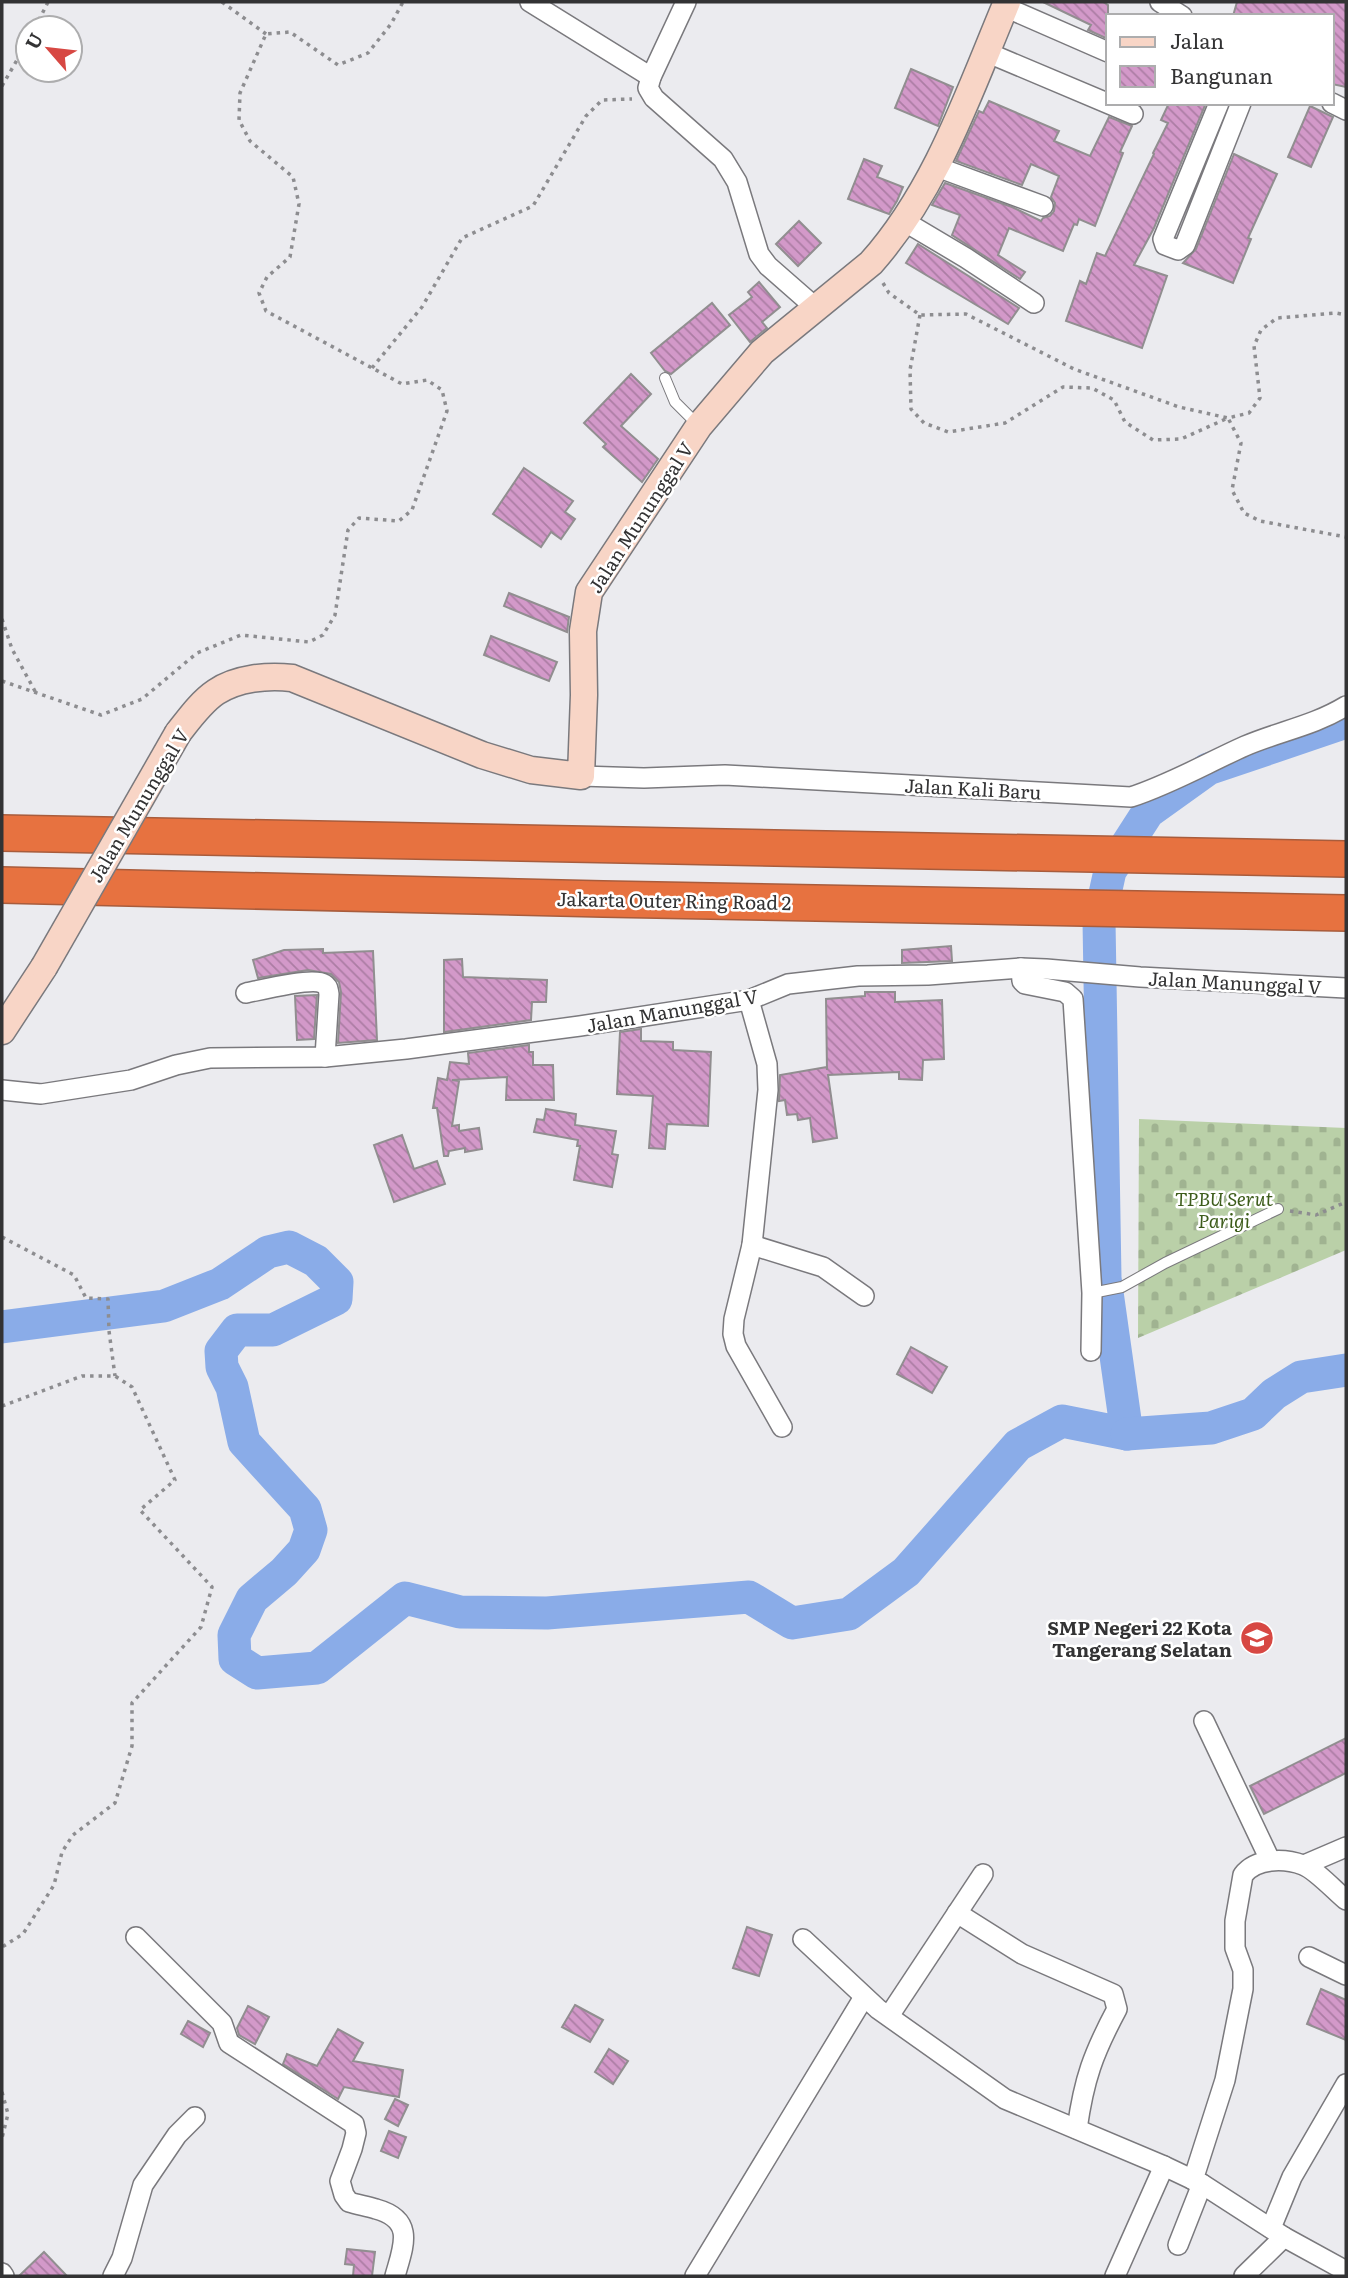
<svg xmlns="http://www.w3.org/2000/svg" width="1348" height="2278" viewBox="0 0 1348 2278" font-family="Literata,serif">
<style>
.cemetery{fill:url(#cemetery-stones)}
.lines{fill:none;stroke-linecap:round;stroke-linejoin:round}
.river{stroke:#8aace8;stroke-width:33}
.building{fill:url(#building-back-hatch);stroke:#918e90;stroke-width:2}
.lane-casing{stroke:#7a797d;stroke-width:12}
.street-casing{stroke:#7a797d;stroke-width:22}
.secondary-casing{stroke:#7a797d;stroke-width:29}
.highway-casing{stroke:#a85c3c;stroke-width:38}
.path{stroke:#8d8d90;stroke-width:3.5;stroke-dasharray:3.5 5;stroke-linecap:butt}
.lane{stroke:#fff;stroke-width:10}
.street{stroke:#fff;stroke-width:19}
.secondary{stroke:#f8d5c6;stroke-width:26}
.highway{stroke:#e77240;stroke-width:35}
.secondary-bridge-casing{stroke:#7a797d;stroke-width:29;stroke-linecap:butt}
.secondary-bridge{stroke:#f8d5c6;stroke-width:26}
.labels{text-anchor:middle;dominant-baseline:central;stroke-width:5;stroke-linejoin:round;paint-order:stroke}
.street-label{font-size:19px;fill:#333334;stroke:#fff}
.park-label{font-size:19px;font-style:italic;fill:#3d5c1b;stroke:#fff}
.poi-label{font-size:19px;font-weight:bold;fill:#333334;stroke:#fff;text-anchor:end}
</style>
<defs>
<pattern id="cemetery-stones" width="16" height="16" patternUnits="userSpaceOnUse" patternTransform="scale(1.75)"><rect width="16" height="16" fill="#bad0a8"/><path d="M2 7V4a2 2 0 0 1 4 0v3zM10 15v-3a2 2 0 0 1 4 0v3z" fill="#a0b391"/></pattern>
<pattern id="building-back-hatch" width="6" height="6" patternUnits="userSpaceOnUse" patternTransform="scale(1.75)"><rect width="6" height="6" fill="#d399c9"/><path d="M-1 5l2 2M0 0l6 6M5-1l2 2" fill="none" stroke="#ac7da4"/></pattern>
</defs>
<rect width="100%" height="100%" fill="#ebebef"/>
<path class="cemetery" d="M 1139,1119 L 1346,1128 L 1346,1250 L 1138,1338 Z"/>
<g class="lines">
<g class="river">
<path d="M 2,1327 L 164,1306 L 220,1284 L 268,1252 L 289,1247 L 316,1261 L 337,1282 L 336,1299 L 273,1330 L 237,1330 L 221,1351 L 222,1367 L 232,1387 L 244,1442 L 305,1509 L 311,1530 L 304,1550 L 284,1572 L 252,1599 L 234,1635 L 235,1659 L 257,1673 L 317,1668 L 405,1598 L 460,1612 L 547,1613 L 749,1597 L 792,1623 L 849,1614 L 906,1572 L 1018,1445 L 1062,1421 L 1127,1434 L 1105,1278 L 1099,921 L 1110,871 L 1148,812 L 1208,769 L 1346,722"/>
<path d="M 1127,1434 L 1211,1428 L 1253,1414 L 1274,1394 L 1301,1377 L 1346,1370"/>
</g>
</g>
<g class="building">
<path d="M 1043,2 L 1103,2 L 1108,5 L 1108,39 L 1088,30 L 1091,25 Z"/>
<path d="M 1237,2 L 1346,2 L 1346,87 L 1332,84 L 1332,16 L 1233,16 Z"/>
<path d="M 911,69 L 953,87 L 938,126 L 895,108 Z"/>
<path d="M 989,101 L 1059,131 L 1054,141 L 1090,156 L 1109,117 L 1132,126 L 1120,152 L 1123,153 L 1095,226 L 1079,219 L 1077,225 L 1074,224 L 1063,251 L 1009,228 L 998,255 L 1025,272 L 1020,279 L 952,235 L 960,215 L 932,205 L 945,183 L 1012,207 L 1041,221 L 1043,218 L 1050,216 L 1054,211 L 1055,203 L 1051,197 L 1059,176 L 1031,164 L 1022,185 L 956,161 L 979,111 L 983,113 Z"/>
<path d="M 1169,103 L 1206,103 L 1154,228 L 1134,265 L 1167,276 L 1142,348 L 1066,321 L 1080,281 L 1086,284 L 1097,253 L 1105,256 L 1154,154 L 1153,153 L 1168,123 L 1161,120 Z"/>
<path d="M 1310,106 L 1333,117 L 1311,167 L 1288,157 Z"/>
<path d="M 1234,154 L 1277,174 L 1248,238 L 1251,239 L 1233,283 L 1183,263 L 1196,249 Z"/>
<path d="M 864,159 L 882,166 L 877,177 L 903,187 L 897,201 L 889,214 L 848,199 Z"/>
<path d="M 799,221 L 821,243 L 798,266 L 776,244 Z"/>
<path d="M 918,244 L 1019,308 L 1008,324 L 906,263 Z"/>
<path d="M 759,282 L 780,307 L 762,322 L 767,328 L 750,342 L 729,315 L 752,297 L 748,292 Z"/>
<path d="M 712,303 L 730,325 L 671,374 L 665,371 L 651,353 Z"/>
<path d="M 631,374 L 651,394 L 621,426 L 658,459 L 642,482 L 603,447 L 606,444 L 584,423 Z"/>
<path d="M 524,468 L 573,501 L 565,512 L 575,519 L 561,539 L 551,532 L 541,547 L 493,514 Z"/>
<path d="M 509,593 L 569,617 L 567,632 L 504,606 Z"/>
<path d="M 491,636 L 557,662 L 549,681 L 484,655 Z"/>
<path d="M 951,946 L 952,961 L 902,963 L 902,950 Z"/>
<path d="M 323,949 L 323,953 L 373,951 L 377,1040 L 338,1043 L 341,992 L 339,982 L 331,974 L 308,970 L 258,978 L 253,960 L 284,950 Z"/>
<path d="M 462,959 L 463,977 L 547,980 L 546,1002 L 532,1002 L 531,1020 L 444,1032 L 444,960 Z"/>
<path d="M 865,992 L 895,992 L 895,1002 L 942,1000 L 944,1059 L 923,1060 L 922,1080 L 899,1079 L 899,1072 L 828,1075 L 837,1138 L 813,1142 L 810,1118 L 798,1120 L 797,1114 L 787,1115 L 785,1100 L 779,1101 L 780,1075 L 827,1067 L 827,1070 L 826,999 L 865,996 Z"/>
<path d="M 317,995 L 314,1039 L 297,1040 L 295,996 Z"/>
<path d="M 641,1029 L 641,1041 L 673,1042 L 673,1050 L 711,1052 L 708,1126 L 667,1124 L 665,1149 L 649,1148 L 653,1096 L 617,1094 L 620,1032 Z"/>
<path d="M 529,1045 L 529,1052 L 533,1052 L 533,1065 L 553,1065 L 554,1100 L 506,1100 L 507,1077 L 452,1080 L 459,1081 L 452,1126 L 459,1125 L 459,1131 L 479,1128 L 482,1149 L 465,1152 L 465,1148 L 449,1151 L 448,1156 L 444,1156 L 437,1108 L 433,1108 L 438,1078 L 447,1080 L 450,1062 L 469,1064 L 468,1053 Z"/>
<path d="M 546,1109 L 576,1114 L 575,1125 L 616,1131 L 612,1154 L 618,1155 L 612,1187 L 574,1180 L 580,1146 L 577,1146 L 578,1140 L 534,1132 L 537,1119 L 544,1120 Z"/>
<path d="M 402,1135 L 414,1169 L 437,1161 L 445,1184 L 394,1202 L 374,1145 Z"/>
<path d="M 911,1347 L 947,1367 L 932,1393 L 897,1374 Z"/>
<path d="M 1346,1738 L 1346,1773 L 1264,1814 L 1250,1786 Z"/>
<path d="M 747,1927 L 772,1935 L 759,1976 L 733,1968 Z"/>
<path d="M 1321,1989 L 1346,2000 L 1346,2040 L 1307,2024 Z"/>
<path d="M 575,2005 L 603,2020 L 590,2042 L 562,2027 Z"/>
<path d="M 248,2006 L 269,2017 L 255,2044 L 239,2035 L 237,2028 Z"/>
<path d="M 188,2021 L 210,2033 L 203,2047 L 181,2034 Z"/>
<path d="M 338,2029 L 363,2043 L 353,2061 L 403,2070 L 399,2097 L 344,2087 L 338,2099 L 283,2064 L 287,2054 L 317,2066 Z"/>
<path d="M 609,2049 L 628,2061 L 613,2084 L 595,2072 Z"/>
<path d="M 395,2099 L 408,2105 L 398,2126 L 385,2119 Z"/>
<path d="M 389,2131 L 406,2137 L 398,2158 L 381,2151 Z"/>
<path d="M 347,2249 L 375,2252 L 372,2276 L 353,2276 L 354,2265 L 345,2264 Z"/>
<path d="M 44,2252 L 67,2276 L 19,2276 Z"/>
</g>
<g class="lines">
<g class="lane-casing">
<g id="lane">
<path d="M 665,378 L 675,402 L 698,425"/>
<path d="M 1092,1293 L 1122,1287 L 1165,1263 L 1278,1209"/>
</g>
</g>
<g class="street-casing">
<g id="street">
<path d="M 530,2 L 651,77"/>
<path d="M 686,2 L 651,77 L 648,88 L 654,98 L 723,159 L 737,182 L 759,254 L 768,266 L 816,308"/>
<path d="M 1160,2 L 1182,16"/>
<path d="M 1005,7 L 1108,52"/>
<path d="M 986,52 L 1133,114"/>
<path d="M 1219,103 L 1163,239 L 1165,245 L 1178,250 L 1185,245 L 1241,103"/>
<path d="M 1332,103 L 1346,110"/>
<path d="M 937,167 L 1043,206"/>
<path d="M 902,220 L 966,258 L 1034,303"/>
<path d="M 581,776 L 644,778 L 725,775 L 1131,797 C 1171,784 1207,763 1245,746 C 1280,731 1313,726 1346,706"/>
<path d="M 1021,968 L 1022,981 L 1025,984 L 1065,992 L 1073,999 L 1092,1293 L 1091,1351"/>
<path d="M 246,993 C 261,990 313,977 324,984 C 329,987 328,989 329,994 L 325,1057"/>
<path d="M 749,1000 L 767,1064 L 768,1090 L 752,1245 L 734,1319 L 733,1334 L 736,1346 L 782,1427"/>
<path d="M 2,1090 L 41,1094 L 131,1080 L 176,1065 L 210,1058 L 325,1057 L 406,1049 L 580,1026 L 749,1000 L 788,984 L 858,976 L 928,975 L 1021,968 L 1046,969 L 1140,977 L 1346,988"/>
<path d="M 752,1245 L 823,1267 L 864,1296"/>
<path d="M 1204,1721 L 1270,1860"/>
<path d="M 1304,1865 L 1346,1847"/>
<path d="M 957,1913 L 1022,1954 L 1113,1994 L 1117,2009 C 1093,2054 1084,2079 1077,2129"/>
<path d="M 136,1937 L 222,2023 L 229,2043 L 354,2124 L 356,2133 L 352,2149 L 340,2181 L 344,2195 L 349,2202 C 358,2205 367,2206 376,2209 C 416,2220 403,2247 395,2276"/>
<path d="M 803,1939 L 878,2009 L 1005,2099 L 1164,2166 L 1202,2184 L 1284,2237 L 1346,2271"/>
<path d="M 1309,1957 L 1346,1975"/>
<path d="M 889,2016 L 983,1874"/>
<path d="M 1193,2180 L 1225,2080 L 1243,1989 L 1243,1970 L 1235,1948 L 1235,1921 L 1243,1875 C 1256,1858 1284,1858 1303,1865 C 1316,1870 1335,1891 1346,1900"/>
<path d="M 1271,2228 L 1292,2177 L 1346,2084"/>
<path d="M 1178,2245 L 1202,2184"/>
<path d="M 2,2273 L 4,2276"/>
<path d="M 113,2276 L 122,2258 L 143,2185 L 177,2135 L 195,2117"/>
<path d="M 695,2276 L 864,1997"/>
<path d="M 1115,2276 L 1164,2166"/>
<path d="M 1244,2276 L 1284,2237"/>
</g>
</g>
<g class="secondary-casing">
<g id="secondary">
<path d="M 178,733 C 189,719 201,702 216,692 C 237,678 268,675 292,678 L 482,755 L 531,770 L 581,776 L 584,695 L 583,631 L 589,592 L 699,426 L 762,352 L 871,263 C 937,189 969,92 1007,2"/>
<path d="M 2,1031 L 44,967"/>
</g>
</g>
<g class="highway-casing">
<g id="highway">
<path d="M 2,833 L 1346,859"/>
<path d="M 2,885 L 603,899 L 1346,913"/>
</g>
</g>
<g class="path">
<path d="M 222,2 L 266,34"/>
<path d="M 35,28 L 48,2"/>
<path d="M 2,86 L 28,41"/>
<path d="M 883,283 L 889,293 L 920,315 L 966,314 L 1074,369 L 1179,407 L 1228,418 L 1249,413 L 1260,398 L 1254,346 L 1261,330 L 1277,318 L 1336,313 L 1346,315"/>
<path d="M 920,315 L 910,370 L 911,409 L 924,423 L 948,432 L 1005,423 L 1063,387 L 1092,388 L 1114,400 L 1125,422 L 1153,440 L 1181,439 L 1228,418 L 1241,443 L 1232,490 L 1244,513 L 1260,521 L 1346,537"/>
<path d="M 372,368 L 422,307 L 462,238 L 533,206 L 586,116 L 602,100 L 632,99"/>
<path d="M 2,619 L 12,649 L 36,693"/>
<path d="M 2,681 L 101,715 L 142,699 L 197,653 L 241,635 L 309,642 L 323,635 L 335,615 L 348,530 L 359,518 L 399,521 L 412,510 L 447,411 L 442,390 L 427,380 L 402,384 L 266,311 L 259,293 L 267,277 L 290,257 L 299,204 L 293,177 L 250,141 L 239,120 L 240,93 L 266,34 L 290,32 L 338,65 L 368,53 L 391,24 L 403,2"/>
<path d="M 1290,1211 L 1316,1215 L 1346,1202"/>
<path d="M 2,1237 L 74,1275 L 86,1298 L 108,1299 L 109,1331 L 115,1376"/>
<path d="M 2,1406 L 82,1376 L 115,1376 L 132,1387 L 175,1480 L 140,1510 L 212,1587 L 201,1627 L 132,1703 L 132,1746 L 115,1803 L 73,1835 L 62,1852 L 54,1885 L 23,1934 L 2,1947"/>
<path d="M 2,2092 L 8,2114 L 2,2138"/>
</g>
<use href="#lane" class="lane"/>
<use href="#street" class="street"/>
<use href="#secondary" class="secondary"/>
<use href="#highway" class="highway"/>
<g class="secondary-bridge-casing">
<path id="secondary-bridge" d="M 44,967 L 178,733"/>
</g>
<use href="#secondary-bridge" class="secondary-bridge"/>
</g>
<defs>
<g id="school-disc" transform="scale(1.75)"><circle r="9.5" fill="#d74843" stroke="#fff"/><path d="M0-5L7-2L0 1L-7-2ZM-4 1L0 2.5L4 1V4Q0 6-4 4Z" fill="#fff"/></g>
</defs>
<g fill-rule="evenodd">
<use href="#school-disc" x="1257" y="1638"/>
</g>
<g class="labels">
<g class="street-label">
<text transform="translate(640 517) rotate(-57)">Jalan Mununggal V</text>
<text transform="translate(973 788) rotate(3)">Jalan Kali Baru</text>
<text transform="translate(138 805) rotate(-59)">Jalan Mununggal V</text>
<text transform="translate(674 900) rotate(1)">Jakarta Outer Ring Road 2</text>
<text transform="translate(1235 982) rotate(3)">Jalan Manunggal V</text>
<text transform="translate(672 1010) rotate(-10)">Jalan Manunggal V</text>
</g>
<g class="park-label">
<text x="1224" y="1198">TPBU Serut<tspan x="1224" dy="22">Parigi</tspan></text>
</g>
<g class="poi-label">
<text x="1232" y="1627">SMP Negeri 22 Kota<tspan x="1232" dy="22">Tangerang Selatan</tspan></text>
</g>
</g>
<rect width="1348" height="2278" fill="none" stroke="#333334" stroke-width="7"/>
<rect x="1106" y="14" width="228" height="91" fill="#ffffff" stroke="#adadae" stroke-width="2"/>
<rect x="1120" y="37" width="35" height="10" fill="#f8d5c6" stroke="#adadae" stroke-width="2"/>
<text x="1170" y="49" font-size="21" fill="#333334">Jalan</text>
<rect x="1120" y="66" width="35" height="21" fill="url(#building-back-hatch)" stroke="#adadae" stroke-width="2"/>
<text x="1170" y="84" font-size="21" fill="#333334">Bangunan</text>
<g transform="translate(49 49) rotate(298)"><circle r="33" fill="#ffffff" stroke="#adadae" stroke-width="2"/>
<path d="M0-5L12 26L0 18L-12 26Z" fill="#d74843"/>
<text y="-10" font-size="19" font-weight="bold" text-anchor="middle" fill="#333334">U</text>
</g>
</svg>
